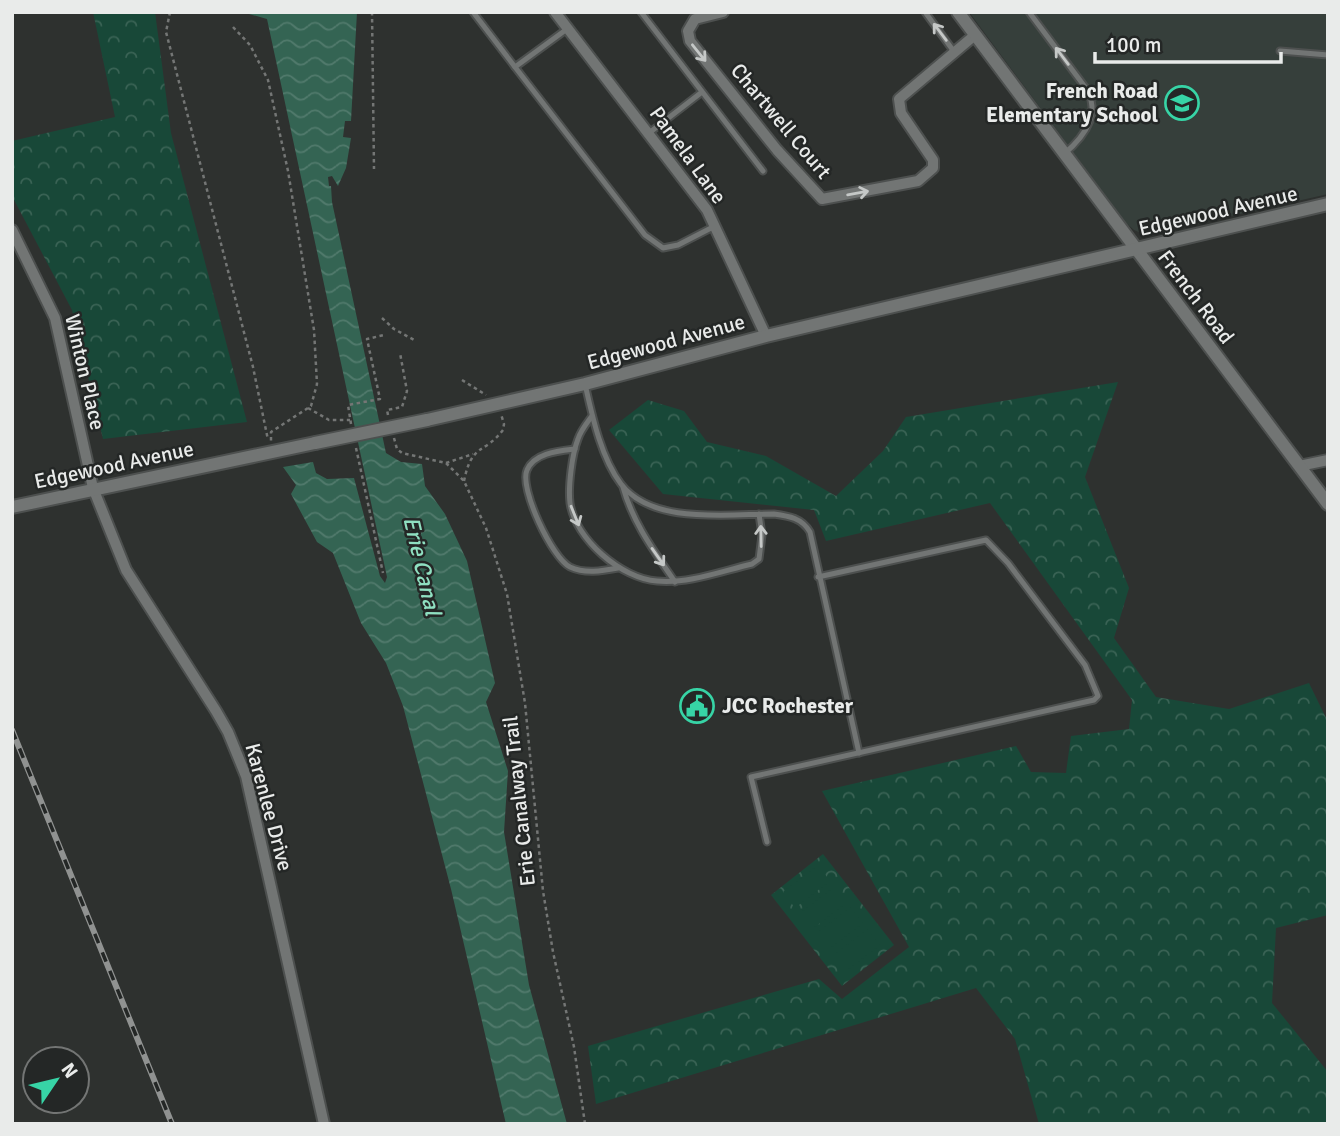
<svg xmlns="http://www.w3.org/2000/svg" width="1340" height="1136" viewBox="0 0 1340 1136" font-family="Signika,sans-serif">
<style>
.built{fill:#363f3b}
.forest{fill:url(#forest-crowns)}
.pitch{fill:#184838}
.water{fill:url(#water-waves)}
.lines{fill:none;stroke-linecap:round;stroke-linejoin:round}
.service-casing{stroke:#4d504f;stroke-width:9}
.minor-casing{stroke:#4d504f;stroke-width:14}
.tertiary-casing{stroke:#4d504f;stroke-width:16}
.path{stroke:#747675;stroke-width:2.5;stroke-dasharray:3.5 3.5;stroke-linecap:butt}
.service{stroke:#727574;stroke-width:5}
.minor{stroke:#727574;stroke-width:10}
.tertiary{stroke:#727574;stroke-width:12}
.rail-casing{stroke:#909291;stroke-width:6}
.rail{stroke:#242726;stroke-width:3.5;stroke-dasharray:10;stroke-linecap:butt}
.tertiary-bridge-casing{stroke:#4d504f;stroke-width:16;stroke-linecap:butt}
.tertiary-bridge{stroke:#727574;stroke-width:12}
.oneway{stroke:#c5c8c7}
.labels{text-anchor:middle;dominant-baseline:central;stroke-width:5;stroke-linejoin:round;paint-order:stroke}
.poi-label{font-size:21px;font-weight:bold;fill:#e9ebea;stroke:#242726;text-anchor:end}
.street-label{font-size:21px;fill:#e9ebea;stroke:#242726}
.water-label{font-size:23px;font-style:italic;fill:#8fe0c1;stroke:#242726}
</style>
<defs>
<pattern id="forest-crowns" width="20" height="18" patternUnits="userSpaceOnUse" patternTransform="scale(1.75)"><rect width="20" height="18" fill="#184838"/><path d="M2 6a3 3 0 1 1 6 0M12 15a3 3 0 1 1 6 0" fill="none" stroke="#3a6355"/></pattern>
<pattern id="water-waves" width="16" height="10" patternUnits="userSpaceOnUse" patternTransform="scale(1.75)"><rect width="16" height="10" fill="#346453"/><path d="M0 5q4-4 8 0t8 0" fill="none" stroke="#517a6c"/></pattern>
</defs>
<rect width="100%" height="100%" fill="#2e312f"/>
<path class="built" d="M 969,12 L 1328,12 L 1328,194 L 1156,233 L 1143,234 L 1134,230 L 1125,222 Z"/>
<g class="forest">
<path d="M 93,12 L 155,12 L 171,133 L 247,422 L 103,439 L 72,310 L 12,196 L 12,141 L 115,117 Z"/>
<path d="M 1118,382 L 1085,477 L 1129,588 L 1114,638 L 1156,697 L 1229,709 L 1309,683 L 1328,722 L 1328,915 L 1276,928 L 1272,1003 L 1328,1072 L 1328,1124 L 1039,1124 L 1015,1039 L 976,988 L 596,1104 L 588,1046 L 819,979 L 842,999 L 909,947 L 822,791 L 1016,746 L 1031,772 L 1066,773 L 1071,736 L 1129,729 L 1132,700 L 990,503 L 826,541 L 814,510 L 663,494 L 609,430 L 648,400 L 684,411 L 707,442 L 766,456 L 836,496 L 883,451 L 906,417 Z"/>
<path d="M 823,854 L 894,945 L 842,986 L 771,895 Z"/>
</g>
<g class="pitch">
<path d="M 818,865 L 830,881 L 795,908 L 783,892 Z"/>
<path d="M 834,887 L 846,903 L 811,930 L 799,914 Z"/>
<path d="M 850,907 L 863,923 L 828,950 L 816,934 Z"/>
<path d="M 867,929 L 880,945 L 845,972 L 833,956 Z"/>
</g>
<path class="water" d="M 242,12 L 357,12 L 351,121 L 345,121 L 343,137 L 351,138 L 346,168 L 338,186 L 332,176 L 328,177 L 329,186 L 331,186 L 332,202 L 386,453 L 401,462 L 422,464 L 425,486 L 445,514 L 467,561 L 495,683 L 486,702 L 508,771 L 504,832 L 529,985 L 567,1124 L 506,1124 L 451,889 L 403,706 L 386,663 L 361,623 L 333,553 L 317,542 L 291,494 L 296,485 L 283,467 L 313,462 L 316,473 L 327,479 L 354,478 L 380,576 L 385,583 L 387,577 L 267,19 Z"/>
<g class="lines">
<g class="service-casing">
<g id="service">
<path d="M 473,12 L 515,67"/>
<path d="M 641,12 L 763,171"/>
<path d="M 925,12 L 955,53"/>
<path d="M 1029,12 L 1088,91 C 1100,116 1083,138 1064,154"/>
<path d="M 567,29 L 515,67 L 645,235 L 663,248 L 678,245 L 715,226"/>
<path d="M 1280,51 L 1328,55"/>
<path d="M 649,133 L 702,92"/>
<path d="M 585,384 C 592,415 601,458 621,484 C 652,525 728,514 774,514 C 789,516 802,518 810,532 L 859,753"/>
<path d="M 592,416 C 587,423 581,430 578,439 C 572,454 568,487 570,503 C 575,539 622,579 657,581 C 688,584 722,571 752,564 L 759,559 L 762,535 L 759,514"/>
<path d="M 575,449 C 558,451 534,453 527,470 C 519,488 552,558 570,567 C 585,574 602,571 618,568"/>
<path d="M 623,487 C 633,523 654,551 675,582"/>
<path d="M 767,842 L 751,777 L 1094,700 L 1098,696 L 1085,665 L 1008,563 L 986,540 L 818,577"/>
</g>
</g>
<g class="minor-casing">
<g id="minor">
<path d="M 555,12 L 707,210 L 766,336"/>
<path d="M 723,12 L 695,19 L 688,31 L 690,41 L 777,150 L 822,199 L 918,181 L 933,168 L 933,160 L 901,113 L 899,99 L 975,35"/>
<path d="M 12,230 L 55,318 L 93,488 L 126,570 L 216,711 L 228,732 L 246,776 L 324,1124"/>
<path d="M 1299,466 L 1328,460"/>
</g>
</g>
<g class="tertiary-casing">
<g id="tertiary">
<path d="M 958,12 L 1328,504"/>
<path d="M 427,420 L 585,384 L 766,336 L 1328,204"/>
<path d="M 12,507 L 315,443"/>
</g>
</g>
<g class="path">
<path d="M 170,12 L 166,32 L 253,367 L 268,440"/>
<path d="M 372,12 L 374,169"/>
<path d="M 233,27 L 250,45 L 268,80 L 288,171 L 314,330 L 317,384 L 311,406 L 271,432 L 271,442"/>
<path d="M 382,318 L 394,329 L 416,341"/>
<path d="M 462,380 L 486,395"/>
<path d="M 308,408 L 329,420 L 350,420"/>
<path d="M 388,415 L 387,410 L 402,407 L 407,391 L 400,353"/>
<path d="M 351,424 L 348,405 L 380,399 L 367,339 L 384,335"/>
<path d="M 394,438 L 397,449 L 402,453 L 446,463 L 464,481 L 486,528 L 507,594 L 525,703 L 543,891 L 553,952 L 574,1047 L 585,1124"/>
<path d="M 356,448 L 383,573"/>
<path d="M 446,463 L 473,454"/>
<path d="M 464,481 C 472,442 484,455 503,430 L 504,424 L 501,414"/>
</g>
<use href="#service" class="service"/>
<use href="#minor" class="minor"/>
<use href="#tertiary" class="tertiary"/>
<g class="rail-casing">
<path id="rail" d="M 12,730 L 172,1124"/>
</g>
<use href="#rail" class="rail"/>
<g class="tertiary-bridge-casing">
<path id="tertiary-bridge" d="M 315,443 L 427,420"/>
</g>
<use href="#tertiary-bridge" class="tertiary-bridge"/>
</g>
<defs><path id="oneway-shaft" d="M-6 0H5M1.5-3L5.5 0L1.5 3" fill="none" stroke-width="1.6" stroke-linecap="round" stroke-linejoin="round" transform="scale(1.75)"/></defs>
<g class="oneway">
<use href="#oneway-shaft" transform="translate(940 32) rotate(-127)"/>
<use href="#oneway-shaft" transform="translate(699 53) rotate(51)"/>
<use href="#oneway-shaft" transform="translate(1062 56) rotate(-127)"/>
<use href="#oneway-shaft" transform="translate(858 193) rotate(-10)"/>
<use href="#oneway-shaft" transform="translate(575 516) rotate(68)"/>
<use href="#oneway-shaft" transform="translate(761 536) rotate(-91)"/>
<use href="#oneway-shaft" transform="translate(658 557) rotate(55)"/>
</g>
<defs>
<g id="school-ring" transform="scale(1.75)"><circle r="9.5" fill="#242726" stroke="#37d4a6" stroke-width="1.5"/><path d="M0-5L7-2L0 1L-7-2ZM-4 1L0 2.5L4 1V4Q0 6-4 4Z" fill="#37d4a6"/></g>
<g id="civic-ring" transform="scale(1.75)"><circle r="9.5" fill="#242726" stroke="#37d4a6" stroke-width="1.5"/><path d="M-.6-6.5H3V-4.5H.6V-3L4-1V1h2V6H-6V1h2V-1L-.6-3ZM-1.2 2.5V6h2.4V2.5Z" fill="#37d4a6"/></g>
</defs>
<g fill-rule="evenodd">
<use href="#school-ring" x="1182" y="103"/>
<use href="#civic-ring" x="697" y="706"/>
</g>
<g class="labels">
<g class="poi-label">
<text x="1158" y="91">French Road<tspan x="1158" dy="24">Elementary School</tspan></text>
<text x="722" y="706" text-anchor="start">JCC Rochester</text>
</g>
<g class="street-label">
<text transform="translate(781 121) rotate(50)">Chartwell Court</text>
<text transform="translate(688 155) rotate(54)">Pamela Lane</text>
<text transform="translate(1218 211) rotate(-13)">Edgewood Avenue</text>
<text transform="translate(1196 297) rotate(53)">French Road</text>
<text transform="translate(666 342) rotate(-15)">Edgewood Avenue</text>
<text transform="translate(85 372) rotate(77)">Winton Place</text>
<text transform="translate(114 465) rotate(-12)">Edgewood Avenue</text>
<text transform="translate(519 801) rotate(-96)">Erie Canalway Trail</text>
<text transform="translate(269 807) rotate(75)">Karenlee Drive</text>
</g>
<g class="water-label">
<text transform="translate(422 566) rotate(77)">Erie Canal</text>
</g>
</g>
<rect width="1340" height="1136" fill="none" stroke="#e9ebea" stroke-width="28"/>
<g transform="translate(56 1080) rotate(55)"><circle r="33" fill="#242726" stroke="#737574" stroke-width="2"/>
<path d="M0-5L12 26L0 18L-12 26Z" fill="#37d4a6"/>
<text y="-10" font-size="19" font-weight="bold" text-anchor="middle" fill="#e9ebea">N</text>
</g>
<path d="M1095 52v10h186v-10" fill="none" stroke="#e9ebea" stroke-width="3.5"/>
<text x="1106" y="52" font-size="21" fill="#e9ebea" stroke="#242726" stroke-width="5" paint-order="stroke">100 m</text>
</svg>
